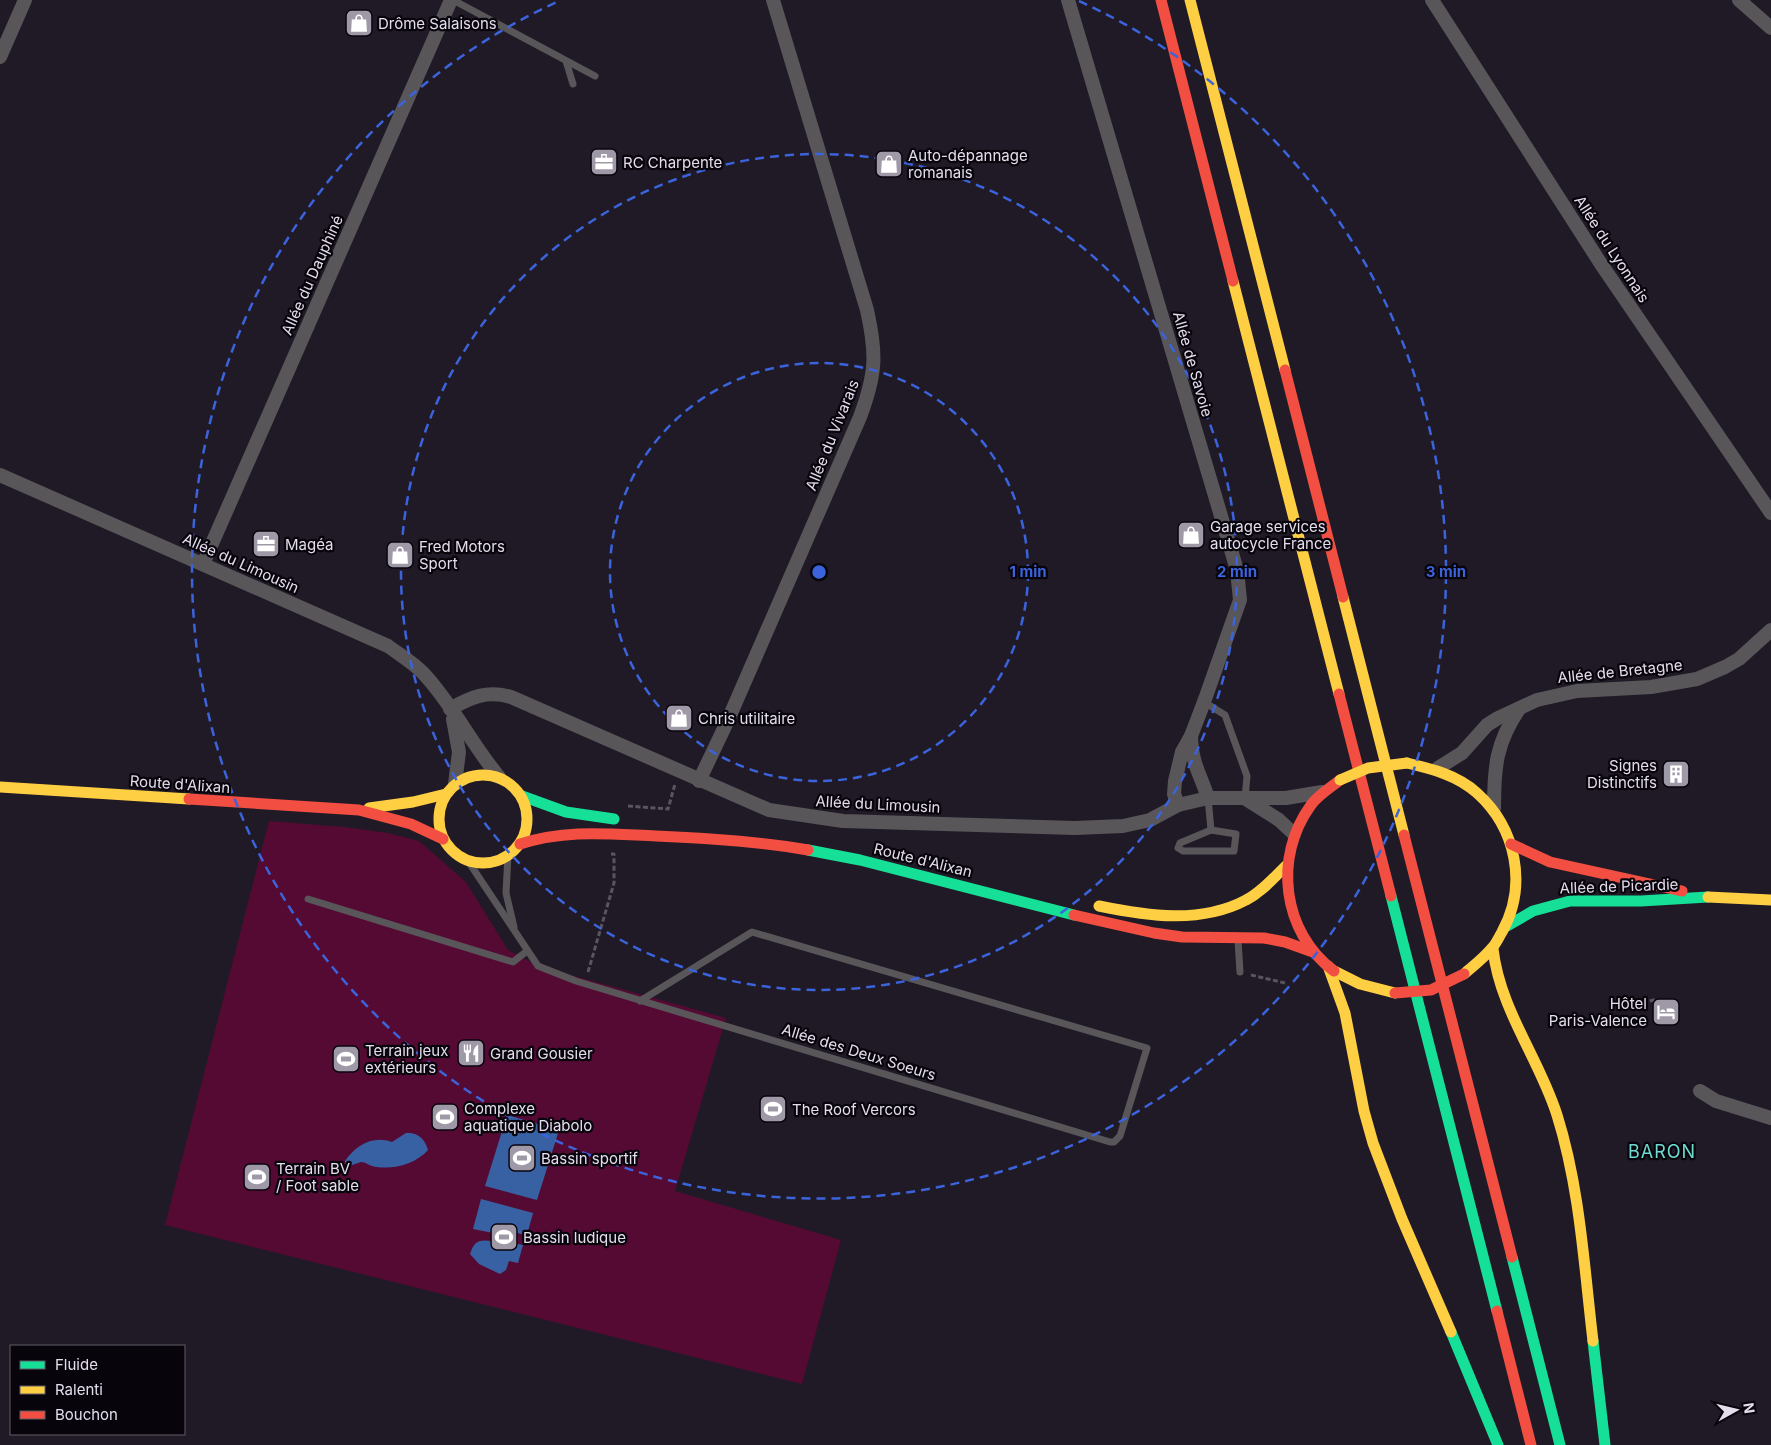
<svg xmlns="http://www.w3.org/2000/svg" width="1771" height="1445" viewBox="0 0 1771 1445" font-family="Inter,sans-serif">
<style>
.green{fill:#550a34}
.water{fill:#3861a4}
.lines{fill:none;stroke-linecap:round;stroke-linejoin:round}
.path{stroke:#59555c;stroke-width:3;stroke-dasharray:5 2.5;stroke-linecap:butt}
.lane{stroke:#59565a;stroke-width:7}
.street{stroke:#59565a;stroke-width:14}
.fast{stroke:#16e098;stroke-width:11}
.slow{stroke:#ffcf43;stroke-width:11}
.jam{stroke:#f24e42;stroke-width:11}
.slow-bridge{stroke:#ffcf43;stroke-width:11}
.jam-bridge{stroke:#f24e42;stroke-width:11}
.ring{fill:none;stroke:#3b63db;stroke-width:2.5;stroke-dasharray:9 6}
.labels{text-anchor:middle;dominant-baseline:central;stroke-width:4.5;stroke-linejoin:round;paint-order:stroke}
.poi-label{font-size:15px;fill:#e4ddec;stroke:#08040c;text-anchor:start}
.street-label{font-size:15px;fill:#e4ddec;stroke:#08040c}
.quarter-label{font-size:18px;letter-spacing:1px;fill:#6fd9cf;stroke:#08040c}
.centre{fill:#3b63db;stroke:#08040c;stroke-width:2.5}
.ring-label{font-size:15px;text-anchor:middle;font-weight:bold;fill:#3b63db;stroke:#08040c;stroke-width:4.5;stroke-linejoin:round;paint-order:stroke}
</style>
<rect width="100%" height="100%" fill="#201a26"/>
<path class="green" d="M 269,821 L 344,827 L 388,833 L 419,841 L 466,882 L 508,950 L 538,966 L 726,1018 L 675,1191 L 841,1240 L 802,1384 L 165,1225 Z"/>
<g class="water">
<path d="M 507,1115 L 559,1130 L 537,1200 L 485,1186 Z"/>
<path d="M 406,1133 C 418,1132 425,1139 428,1150 C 416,1164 391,1171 372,1166 C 368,1165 366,1162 361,1162 L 346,1167 L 345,1161 C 356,1145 373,1135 392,1142 Z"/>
<path d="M 481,1199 L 533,1213 L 527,1235 L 517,1233 L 514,1243 L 523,1245 L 518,1263 L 509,1261 L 506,1270 L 500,1274 L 479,1264 L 470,1254 C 474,1242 478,1239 491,1241 L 493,1233 L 473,1229 Z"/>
</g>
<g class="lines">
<g class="path">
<path d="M 628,806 L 668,809 L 675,784"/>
<path d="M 588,972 L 614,883 L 614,854 L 611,854"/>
<path d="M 1251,975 L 1285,983"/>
<path d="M 1628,1007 L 1657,999"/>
</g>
<g class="lane">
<path d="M 453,0 L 595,76"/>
<path d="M 566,61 L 573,84"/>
<path d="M 1204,702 L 1225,715 L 1247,776 L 1245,798"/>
<path d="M 1208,798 L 1211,830"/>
<path d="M 1211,830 L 1236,834 L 1234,851 L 1183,851 L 1178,848 L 1180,843 Z"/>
<path d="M 508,855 L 506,893 L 514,927"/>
<path d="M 468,861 L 538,966 L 576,981 L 1110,1142 L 1114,1142 L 1120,1136 L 1147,1048 L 752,932 L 640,1001"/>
<path d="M 308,899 L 513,962 L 527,951"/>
<path d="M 1238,940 L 1240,972"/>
</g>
<g class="street">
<path d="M 1068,0 L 1237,570 L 1240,600 L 1204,702 L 1191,736 L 1182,752 L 1175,781 L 1174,794 L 1178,805"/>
<path d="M 1432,0 L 1601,264 L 1771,513"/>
<path d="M 1739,0 L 1771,28"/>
<path d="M 0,57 L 25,0"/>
<path d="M 0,475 L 388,646 C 400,655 414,663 424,674 C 453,705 472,745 499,777"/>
<path d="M 203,564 L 451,0"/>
<path d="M 450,709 C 471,697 487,690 511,697 L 769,810 L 843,821 L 1075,828 L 1123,826 L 1150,820 L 1178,805 L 1208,798 L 1286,798 L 1322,792"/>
<path d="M 453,719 L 459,752 L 455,784"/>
<path d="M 1191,736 C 1192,765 1200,773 1208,798"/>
<path d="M 1438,768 L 1462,753 L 1487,725 L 1498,718 L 1537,700 L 1577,691 L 1651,687 L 1697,679 L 1725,667 L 1739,659 L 1771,630"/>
<path d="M 699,781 L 728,720 L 860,417 C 876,374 877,355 867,310 L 773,0"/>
<path d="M 1246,799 L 1279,820 L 1294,834"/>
<path d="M 1494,808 C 1494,767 1496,743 1519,709"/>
<path d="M 1700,1091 L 1716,1101 L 1771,1118"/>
</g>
<g class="fast">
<path d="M 522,796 L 566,812 L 614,819"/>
<path d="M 808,850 L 860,860 L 1074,915"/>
<path d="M 1391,896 L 1497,1311"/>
<path d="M 1507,926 L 1533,911 L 1570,901 L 1641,901 L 1708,897"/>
<path d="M 1512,1257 L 1560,1445"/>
<path d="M 1451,1332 L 1498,1445"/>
<path d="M 1593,1341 L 1605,1445"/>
</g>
<g class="slow">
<path d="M 1190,0 L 1285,370"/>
<path d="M 1233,281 L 1339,694"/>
<path d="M 1343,597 L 1404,835"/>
<path d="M 1407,763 C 1432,769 1457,775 1477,793 C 1516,828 1528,885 1502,932 C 1499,937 1496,944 1492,948 C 1484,958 1473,966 1464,974"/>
<circle cx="483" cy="819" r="44"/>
<path d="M 0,787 L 189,799"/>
<path d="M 369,808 L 413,802 L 446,794"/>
<path d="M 1708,897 L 1771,900"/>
<path d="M 1099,906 C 1147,916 1201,924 1246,900 C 1262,892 1274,877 1287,865"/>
<path d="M 1493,949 C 1500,1010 1539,1058 1557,1115 C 1580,1188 1584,1266 1593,1341"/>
<path d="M 1328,966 L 1345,1013 L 1364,1111 L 1373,1143 L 1402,1219 L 1451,1332"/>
<path d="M 1334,971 L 1360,984 L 1395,993"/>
</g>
<g class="jam">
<path d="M 1161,0 L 1233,281"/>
<path d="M 1285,370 L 1343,597"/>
<path d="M 1339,694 L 1391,896"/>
<path d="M 189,799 L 359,810 L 411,824 L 443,839"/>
<path d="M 1404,835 L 1512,1257"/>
<path d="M 520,844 C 566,829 608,834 656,836 C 706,838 758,841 808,850"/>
<path d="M 1511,844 L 1550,862 L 1682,891"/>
<path d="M 1074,915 L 1154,933 L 1182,937 L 1264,938 L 1285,942 L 1313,952"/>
<path d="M 1334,971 C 1282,932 1273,857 1311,805 C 1318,795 1330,788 1340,780"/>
<path d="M 1497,1311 L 1531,1445"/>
</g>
<path class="slow-bridge" d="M 1340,780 L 1368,768 L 1407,763"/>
<path class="jam-bridge" d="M 1395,993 L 1431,990 L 1464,974"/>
</g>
<g class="ring">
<circle cx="819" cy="572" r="209"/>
<circle cx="819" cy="572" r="418"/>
<path d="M1079 1A627 627 0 1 1 559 1"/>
</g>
<defs>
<g id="shop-square" transform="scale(1.4375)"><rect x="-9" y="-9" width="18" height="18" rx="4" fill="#9f99a7" stroke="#08040c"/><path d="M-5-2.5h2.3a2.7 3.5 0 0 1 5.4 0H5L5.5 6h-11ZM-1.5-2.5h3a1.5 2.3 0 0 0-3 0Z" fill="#fff"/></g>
<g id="office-square" transform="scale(1.4375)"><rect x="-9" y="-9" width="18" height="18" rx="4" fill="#9f99a7" stroke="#08040c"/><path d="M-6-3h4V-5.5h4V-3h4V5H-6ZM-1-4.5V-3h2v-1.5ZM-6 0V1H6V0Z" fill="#fff"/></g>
<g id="building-square" transform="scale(1.4375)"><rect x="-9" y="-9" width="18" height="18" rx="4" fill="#9f99a7" stroke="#08040c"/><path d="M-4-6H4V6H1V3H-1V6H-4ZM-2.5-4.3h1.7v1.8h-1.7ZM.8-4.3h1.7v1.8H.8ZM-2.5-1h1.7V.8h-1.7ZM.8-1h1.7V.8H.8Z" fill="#fff"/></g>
<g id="hotel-square" transform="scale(1.4375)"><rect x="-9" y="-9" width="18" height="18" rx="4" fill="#9f99a7" stroke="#08040c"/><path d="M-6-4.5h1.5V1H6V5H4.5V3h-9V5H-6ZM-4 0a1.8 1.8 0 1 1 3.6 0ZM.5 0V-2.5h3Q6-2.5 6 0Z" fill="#fff"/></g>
<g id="restaurant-square" transform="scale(1.4375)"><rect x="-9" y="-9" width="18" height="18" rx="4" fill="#9f99a7" stroke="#08040c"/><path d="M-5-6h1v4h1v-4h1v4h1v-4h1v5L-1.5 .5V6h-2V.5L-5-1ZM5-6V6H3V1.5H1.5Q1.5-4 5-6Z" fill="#fff"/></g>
<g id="stadium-square" transform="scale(1.4375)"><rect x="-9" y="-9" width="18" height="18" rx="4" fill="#9f99a7" stroke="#08040c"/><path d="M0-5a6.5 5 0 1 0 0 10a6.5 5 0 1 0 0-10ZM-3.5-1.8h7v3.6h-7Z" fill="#fff"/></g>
</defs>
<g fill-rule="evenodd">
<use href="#shop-square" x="359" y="23"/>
<use href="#office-square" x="604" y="162"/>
<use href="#shop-square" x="889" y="164"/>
<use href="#shop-square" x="1191" y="535"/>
<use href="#office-square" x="266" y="544"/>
<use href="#shop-square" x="400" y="555"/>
<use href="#shop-square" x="679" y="718"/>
<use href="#building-square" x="1676" y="774"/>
<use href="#hotel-square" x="1666" y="1012"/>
<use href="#restaurant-square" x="471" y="1053"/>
<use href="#stadium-square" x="346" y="1059"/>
<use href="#stadium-square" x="773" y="1109"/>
<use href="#stadium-square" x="445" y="1117"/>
<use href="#stadium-square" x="522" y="1158"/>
<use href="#stadium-square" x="257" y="1177"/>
<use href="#stadium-square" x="504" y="1237"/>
</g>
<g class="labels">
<g class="poi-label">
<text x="378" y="23">Drôme Salaisons</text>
<text x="908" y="155">Auto-dépannage<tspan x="908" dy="17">romanais</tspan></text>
<text x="623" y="162">RC Charpente</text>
<text x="1210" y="526">Garage services<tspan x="1210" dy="17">autocycle France</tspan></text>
<text x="285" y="544">Magéa</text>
<text x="419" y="546">Fred Motors<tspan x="419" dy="17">Sport</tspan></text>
<text x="698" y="718">Chris utilitaire</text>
<text x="1657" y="765" text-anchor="end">Signes<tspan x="1657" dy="17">Distinctifs</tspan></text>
<text x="1647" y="1003" text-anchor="end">Hôtel<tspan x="1647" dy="17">Paris-Valence</tspan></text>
<text x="365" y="1050">Terrain jeux<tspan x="365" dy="17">extérieurs</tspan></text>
<text x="490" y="1053">Grand Gousier</text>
<text x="464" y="1108">Complexe<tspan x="464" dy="17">aquatique Diabolo</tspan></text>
<text x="792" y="1109">The Roof Vercors</text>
<text x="541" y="1158">Bassin sportif</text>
<text x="276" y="1168">Terrain BV<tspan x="276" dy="17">/ Foot sable</tspan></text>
<text x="523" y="1237">Bassin ludique</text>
</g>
<g class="street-label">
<text transform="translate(1612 249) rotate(57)">Allée du Lyonnais</text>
<text transform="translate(312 275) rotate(-66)">Allée du Dauphiné</text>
<text transform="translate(1193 364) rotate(74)">Allée de Savoie</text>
<text transform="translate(832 435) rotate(-68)">Allée du Vivarais</text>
<text transform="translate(241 563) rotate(24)">Allée du Limousin</text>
<text transform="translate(1620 671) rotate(-6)">Allée de Bretagne</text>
<text transform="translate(180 784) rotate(4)">Route d'Alixan</text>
<text transform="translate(878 804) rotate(3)">Allée du Limousin</text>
<text transform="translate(923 860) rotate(14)">Route d'Alixan</text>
<text transform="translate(1619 886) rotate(-2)">Allée de Picardie</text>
<text transform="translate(859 1052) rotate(17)">Allée des Deux Soeurs</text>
</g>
<g class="quarter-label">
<text x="1662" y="1151">BARON</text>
</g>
</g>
<circle cx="819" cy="572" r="8" class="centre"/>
<g class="ring-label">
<text x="1028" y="577">1 min</text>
<text x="1237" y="577">2 min</text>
<text x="1446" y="577">3 min</text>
</g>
<rect x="10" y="1345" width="175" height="90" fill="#08040c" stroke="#605b66"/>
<rect x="20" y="1361" width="25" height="8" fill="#16e098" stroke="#605b66"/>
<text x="55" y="1370" font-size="15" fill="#e4ddec">Fluide</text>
<rect x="20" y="1386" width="25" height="8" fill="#ffcf43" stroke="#605b66"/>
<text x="55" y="1395" font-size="15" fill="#e4ddec">Ralenti</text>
<rect x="20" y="1411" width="25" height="8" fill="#f24e42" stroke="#605b66"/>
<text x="55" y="1420" font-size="15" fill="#e4ddec">Bouchon</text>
<g transform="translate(1736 1410) rotate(82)" stroke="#08040c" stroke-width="4" paint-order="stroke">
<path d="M0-4L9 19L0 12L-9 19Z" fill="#e4ddec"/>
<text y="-8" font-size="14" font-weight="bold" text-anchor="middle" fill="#e4ddec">N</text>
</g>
</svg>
